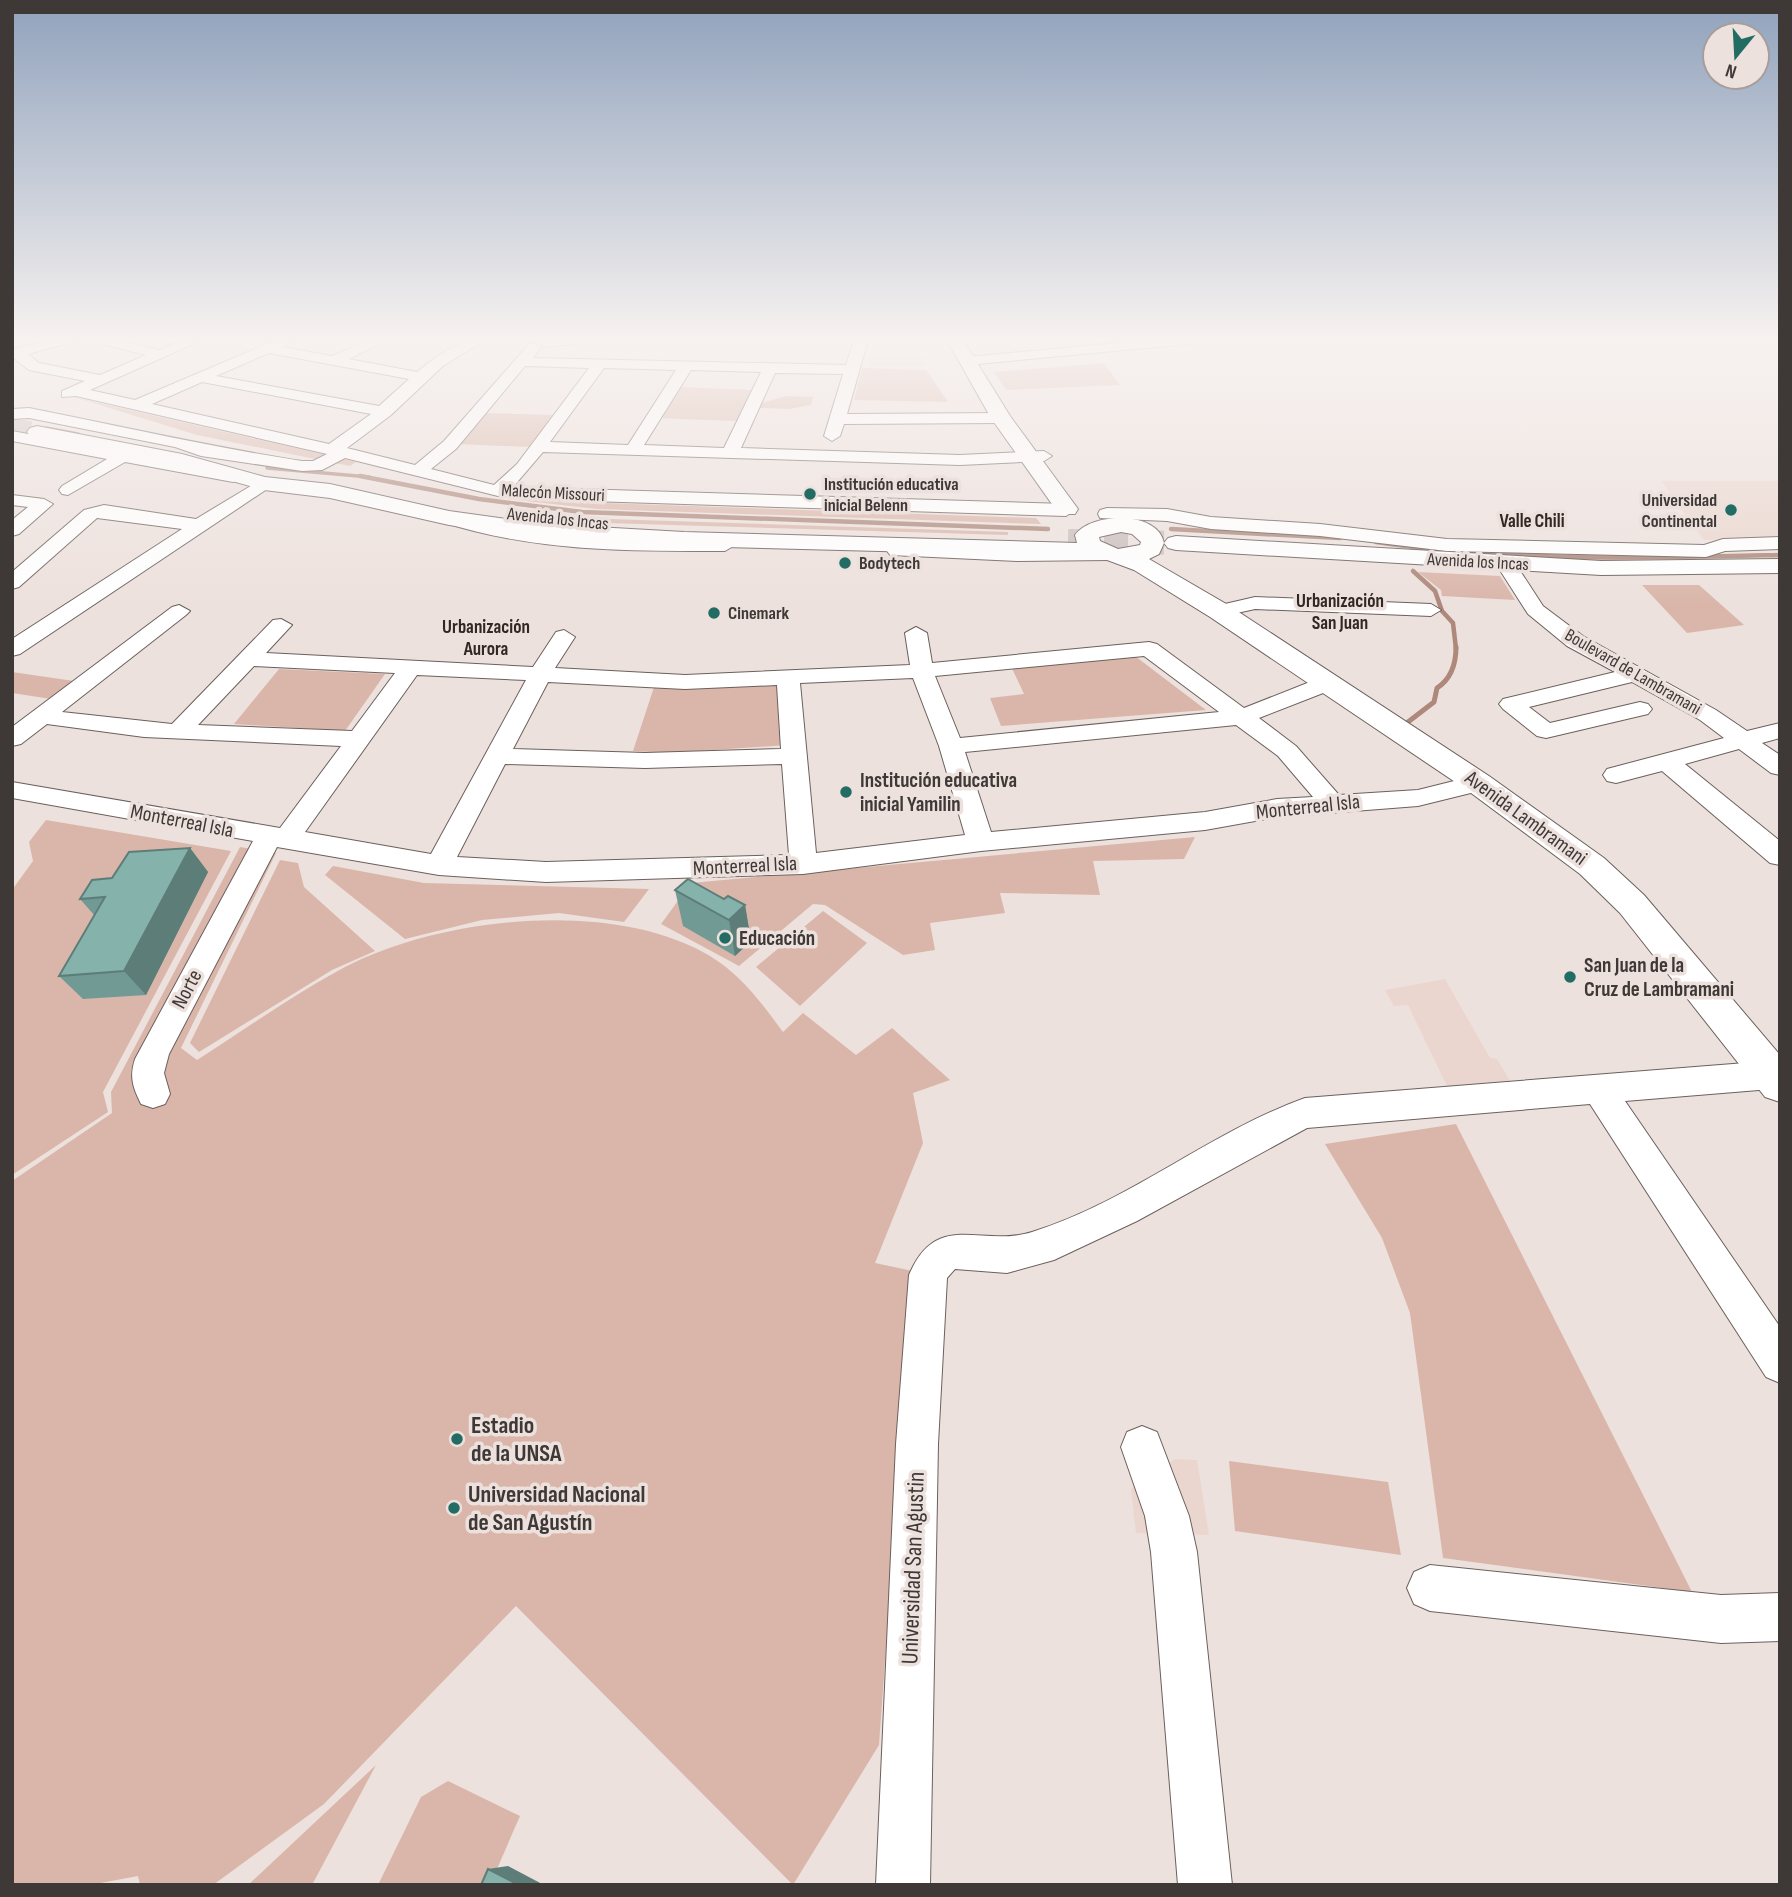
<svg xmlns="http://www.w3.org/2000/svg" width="1792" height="1897" viewBox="0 0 1792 1897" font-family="'Sofia Sans Condensed',sans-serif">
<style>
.built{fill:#ead6ce}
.green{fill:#dab6aa}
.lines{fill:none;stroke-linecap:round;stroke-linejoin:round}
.stream-far2{stroke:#ad887b;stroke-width:3.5}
.stream-far1{stroke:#ad887b;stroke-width:4.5}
.stream{stroke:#ad887b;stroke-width:5}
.major-tunnel-far1{stroke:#cabfbc;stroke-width:19;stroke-dasharray:19 10;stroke-linecap:butt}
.major-tunnel{stroke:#cabfbc;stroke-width:24;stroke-dasharray:24 12;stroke-linecap:butt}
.minor-casing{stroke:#6b605d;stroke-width:2}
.major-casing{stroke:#6b605d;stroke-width:2}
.minor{fill:#fff;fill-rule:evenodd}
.major{fill:#fff;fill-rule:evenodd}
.wall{fill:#729a94}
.shaded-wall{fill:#5d7d78}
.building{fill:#85b3ac;stroke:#5d7d78;stroke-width:2}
.poi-dot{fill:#236c64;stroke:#ede1dd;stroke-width:2.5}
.labels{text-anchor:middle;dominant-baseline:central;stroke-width:7;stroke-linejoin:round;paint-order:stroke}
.far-poi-label{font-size:18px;font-weight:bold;fill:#3e3937;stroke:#ede1dd;text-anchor:start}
.far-street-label{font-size:18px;fill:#3e3937;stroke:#ede1dd}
.far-neighbourhood-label{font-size:19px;font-weight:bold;fill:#312825;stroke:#ede1dd}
.poi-label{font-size:21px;font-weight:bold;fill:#3e3937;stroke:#ede1dd;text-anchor:start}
.street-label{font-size:21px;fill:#3e3937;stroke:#ede1dd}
.near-poi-label{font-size:24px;font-weight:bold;fill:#3e3937;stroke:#ede1dd;text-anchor:start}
.near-street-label{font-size:24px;fill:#3e3937;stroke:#ede1dd}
</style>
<rect width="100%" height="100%" fill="#ede1dd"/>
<g class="built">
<path d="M 919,349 L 926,366 L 869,366 L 869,351 Z"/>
<path d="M 1661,481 L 1780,481 L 1780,539 L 1704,540 Z"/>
<path d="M 1445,979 L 1490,1058 L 1497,1059 L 1510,1081 L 1447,1086 L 1408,1005 L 1394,1006 L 1385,990 Z"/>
<path d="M 1175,1459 L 1197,1460 L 1209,1535 L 1136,1533 L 1131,1489 Z"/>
</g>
<g class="green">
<path d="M 1104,363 L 1120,385 L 1006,390 L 994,372 Z"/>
<path d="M 862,368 L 926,370 L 948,402 L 854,400 Z"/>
<path d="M 677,387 L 752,390 L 736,421 L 656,418 Z"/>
<path d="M 786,396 L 813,397 L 811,405 L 789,409 L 760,408 L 762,403 Z"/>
<path d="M 77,398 L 356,462 L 350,466 L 197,435 Z"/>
<path d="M 482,413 L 554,415 L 531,447 L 456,444 Z"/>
<path d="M 517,500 L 1036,518 L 1041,524 L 597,509 Z"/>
<path d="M 609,519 L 1008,532 L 1008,535 L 607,523 Z"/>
<path d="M 1418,572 L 1500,576 L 1515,600 L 1442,596 L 1441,590 Z"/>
<path d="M 1642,585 L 1699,585 L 1744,625 L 1687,633 Z"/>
<path d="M 1131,653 L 1206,710 L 1001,726 L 990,698 L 1024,694 L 1010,664 Z"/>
<path d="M 279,669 L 385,674 L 345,731 L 234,724 Z"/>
<path d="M 12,672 L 74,681 L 51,699 L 12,693 Z"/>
<path d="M 778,684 L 787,745 L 670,753 L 633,751 L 654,687 L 695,689 Z"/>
<path d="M 46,820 L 231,851 L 103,1092 L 108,1112 L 12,1175 L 12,890 L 33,861 L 29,842 Z"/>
<path d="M 1195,837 L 1184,859 L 1093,861 L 1100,895 L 1000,893 L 1005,913 L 930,923 L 935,950 L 903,955 L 825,905 L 813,904 L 739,966 L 661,924 L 691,883 Z"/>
<path d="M 240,847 L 276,853 L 181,1048 L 197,1060 C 243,1031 288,998 336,972 C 432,917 612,897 710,956 C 741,975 761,1002 783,1032 L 803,1013 L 856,1055 L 892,1028 L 950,1080 L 913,1093 L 923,1143 L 875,1263 L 913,1271 L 879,1745 L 793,1885 L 516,1606 L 324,1804 L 213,1885 L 140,1885 L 138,1876 L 90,1885 L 12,1885 L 12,1181 L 112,1113 L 111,1092 Z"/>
<path d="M 280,860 L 298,863 L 304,887 L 375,951 L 332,970 L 199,1052 L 190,1043 Z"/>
<path d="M 333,866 L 424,883 L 649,889 L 624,922 L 559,913 L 482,920 L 405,939 L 325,875 Z"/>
<path d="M 823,911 L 867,943 L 800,1006 L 756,967 Z"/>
<path d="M 1456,1124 L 1692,1592 L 1443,1558 L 1410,1313 L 1382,1238 L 1325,1144 Z"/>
<path d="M 1229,1461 L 1388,1482 L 1401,1555 L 1235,1531 Z"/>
<path d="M 376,1765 L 312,1885 L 248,1885 Z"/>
<path d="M 448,1781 L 520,1816 L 490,1885 L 378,1885 L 421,1797 Z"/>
</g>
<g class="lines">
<g class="stream-far2">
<path d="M 46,428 L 78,434"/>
<path d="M 267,468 L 369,477"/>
</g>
<g class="stream-far1">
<path d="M 360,476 L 479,499 L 582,512 L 1048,529"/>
<path d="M 1171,529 L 1340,538"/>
<path d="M 1376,542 C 1510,562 1645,558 1780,555"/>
<path d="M 1413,571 L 1435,591 L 1442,611 L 1453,623 L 1456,649"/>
</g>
<path class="stream" d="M 1408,722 L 1434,702 L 1437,688 C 1451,679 1456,664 1456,647"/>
<path class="major-tunnel-far1" d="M 12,428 L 37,432"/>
<path class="major-tunnel" d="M 1068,541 L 1176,543"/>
<g class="minor-casing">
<g id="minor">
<path d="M 55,340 L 80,340 L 28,354 L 39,363 L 100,375 L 146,355 L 99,343 L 97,340 L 119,340 L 159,350 L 184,340 L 202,340 L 90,390 L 135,400 L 276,340 L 294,340 L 283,347 L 332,356 L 369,340 L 387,340 L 349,359 L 417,372 C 438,355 457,340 485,340 L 443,366 L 391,415 L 347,448 L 415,465 L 444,441 L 530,343 L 542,346 L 533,358 L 846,365 L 854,340 L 868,340 L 847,414 L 1001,413 L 1009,418 L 1001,423 L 844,424 L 840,436 L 832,441 L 824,436 L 843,374 L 775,373 L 741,448 L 960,455 L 1044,451 L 1052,456 L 1044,461 L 960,465 L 543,452 L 513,487 L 1066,504 L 1075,510 L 1066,516 L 527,499 L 498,496 L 345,458 L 322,470 L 302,471 L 201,456 L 175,447 L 29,418 L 12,419 L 12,409 L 29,408 C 120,426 210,447 302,461 L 313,461 L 327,454 L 76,396 L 62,397 L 62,391 L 85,381 L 29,370 L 12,357 L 12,349 ZM 269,353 L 409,379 L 379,406 L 216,376 ZM 525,366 L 589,368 L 517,464 L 494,485 L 431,469 L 456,449 ZM 604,368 L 676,370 L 628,445 L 550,442 ZM 691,370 L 761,372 L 724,448 L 644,445 ZM 202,382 L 371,414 L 329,444 L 152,404 Z"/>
<path d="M 550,340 L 583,340 L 576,344 L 543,347 L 543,341 Z"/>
<path d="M 1149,340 L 1196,340 L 1189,344 L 967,365 L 960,361 L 967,357 Z"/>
<path d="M 12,431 L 233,472 L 242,477 L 233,482 L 125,462 L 68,495 L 62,494 L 59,490 L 62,486 L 107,459 L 12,441 Z"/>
<path d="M 264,478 L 273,483 L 270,487 L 20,654 L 12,656 L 12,639 L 182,529 L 97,518 L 19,587 L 12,589 L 12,572 L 84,510 L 104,505 L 196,519 Z"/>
<path d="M 12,495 L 44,499 L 53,504 L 19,534 L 12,536 L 12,520 L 28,507 L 12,505 Z"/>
<path d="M 1107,508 L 1167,509 L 1211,517 L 1320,524 L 1447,539 L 1704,545 L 1723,539 L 1780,537 L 1780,549 L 1725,551 L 1706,557 L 1447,551 L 1320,536 L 1211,529 L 1167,521 L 1100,518 L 1098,514 L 1100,510 Z"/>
<path d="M 449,512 L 487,524 L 551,535 L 725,539 L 735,545 L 725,551 C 628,551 536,552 442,522 L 440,518 L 442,514 Z"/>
<path d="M 897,545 L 1109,548 L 1119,554 L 1109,560 L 1017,561 L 890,555 L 887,551 L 890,547 Z"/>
<path d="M 1506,558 L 1513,560 L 1543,606 L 1583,636 L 1716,710 L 1747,731 L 1780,723 L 1780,738 L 1762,743 L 1780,755 L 1780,775 L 1771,773 L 1739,749 L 1685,764 L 1780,841 L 1780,865 L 1770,863 L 1662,771 L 1616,783 L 1607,781 L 1603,775 L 1607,769 L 1724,738 L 1700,720 L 1632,682 L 1529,707 L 1550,723 L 1640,702 L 1648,704 L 1652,709 L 1648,714 L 1546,738 L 1537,736 L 1503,709 L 1499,704 L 1503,699 L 1615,672 L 1567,646 L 1528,614 L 1496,564 Z"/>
<path d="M 1255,597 L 1431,604 L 1441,610 L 1431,616 L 1255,609 L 1219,617 L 1208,611 L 1212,607 Z"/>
<path d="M 179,605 L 190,611 L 186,615 L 62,712 L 172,724 L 273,620 L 281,619 L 292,625 L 266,653 L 533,667 L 556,632 L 564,630 L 575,637 L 555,668 L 685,675 L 910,665 L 905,633 L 916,627 L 927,633 L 932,663 L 1149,642 L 1157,644 L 1244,708 L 1320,678 L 1336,678 L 1339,683 L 1336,688 L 1259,718 L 1296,746 L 1339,795 L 1418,790 L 1478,775 L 1487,777 L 1491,783 L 1487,789 L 1418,806 L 1277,817 L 1205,830 L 981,851 L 803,874 L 546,882 L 439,875 L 277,847 L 169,1054 L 164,1073 L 170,1094 L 165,1104 L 153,1108 L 141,1104 C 133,1088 129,1077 135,1059 L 253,841 L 12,798 L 12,782 L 280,828 L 341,746 L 144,737 L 47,724 L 21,744 L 12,746 L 12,727 L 172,607 ZM 1144,656 L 1219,712 L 960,738 L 935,676 ZM 254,666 L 395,673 L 352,731 L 198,725 ZM 417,675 L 526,680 L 431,854 L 305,832 ZM 913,678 L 939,746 L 965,835 L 816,853 L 800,683 ZM 548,682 L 685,689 L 777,685 L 781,749 L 645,753 L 513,749 ZM 1236,725 L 1278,756 L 1313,797 L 1277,799 L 1205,812 L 991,832 L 965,752 ZM 505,764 L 645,768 L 782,764 L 789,855 L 546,862 L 457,857 Z"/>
<path d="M 1771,1061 L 1780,1064 L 1780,1086 L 1771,1089 L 1625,1101 L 1780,1327 L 1780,1383 L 1766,1377 L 1590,1104 L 1307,1128 L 1137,1221 L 1054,1260 L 1007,1273 L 955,1269 L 947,1278 L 938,1444 L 930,1885 L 876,1885 L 896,1444 L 909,1275 C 937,1209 980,1248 1032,1232 C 1129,1202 1210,1132 1305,1098 Z"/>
<path d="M 1142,1426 L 1157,1432 L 1189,1516 L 1197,1552 L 1232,1885 L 1178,1885 L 1151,1552 L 1145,1516 L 1121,1447 L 1127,1432 Z"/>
<path d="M 1430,1565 L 1721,1595 L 1780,1593 L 1780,1641 L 1721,1643 L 1430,1611 L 1414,1604 L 1407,1588 L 1414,1572 Z"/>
</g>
</g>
<g class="major-casing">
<g id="major">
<path d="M 947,340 L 963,340 L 1010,416 L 1078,509 L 1075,514 L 1059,514 L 991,418 Z"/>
<path d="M 37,426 L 182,454 L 265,477 L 330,484 L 449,511 L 543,524 L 684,532 L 1077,543 L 1075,535 C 1091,512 1158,510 1164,543 L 1168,538 L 1176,536 L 1601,561 L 1780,559 L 1780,573 L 1601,575 L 1176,550 L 1168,548 L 1164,543 L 1159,554 L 1149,559 L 1228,605 L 1489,776 L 1604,858 L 1644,895 L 1780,1055 L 1780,1102 L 1765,1097 L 1620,913 L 1580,874 L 1467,790 L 1210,617 L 1134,570 L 1083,551 L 1073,556 L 684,546 L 543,538 L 449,525 L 330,498 L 264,490 L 179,466 L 30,436 L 27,432 L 30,428 ZM 1121,532 L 1132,534 L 1141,542 L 1140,545 L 1118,549 L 1100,541 L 1099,537 Z"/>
</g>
</g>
<use href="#minor" class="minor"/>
<use href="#major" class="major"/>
</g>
<g class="wall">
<path d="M 190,848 L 208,872 L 146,995 L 83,999 L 59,976 L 95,916 L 80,899 L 112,878 Z"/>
<path d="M 675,890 L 724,899 L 745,905 L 751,941 L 735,956 L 683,926 Z"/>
</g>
<g class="shaded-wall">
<path d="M 190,848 L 208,872 L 146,995 L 124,971 Z"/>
<path d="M 745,905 L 751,941 L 735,956 L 729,920 Z"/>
<path d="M 508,1866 L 544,1885 L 519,1885 L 488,1869 Z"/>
</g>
<g class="building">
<path d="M 190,848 L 124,971 L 59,976 L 105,897 L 80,899 L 92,880 L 112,878 L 129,852 Z"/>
<path d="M 688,879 L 724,899 L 728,896 L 745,905 L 729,920 L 675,890 Z"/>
<path d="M 488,1869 L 519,1885 L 481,1885 Z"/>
</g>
<linearGradient id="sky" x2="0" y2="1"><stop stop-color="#90a2bc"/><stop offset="0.56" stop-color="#f7f2f0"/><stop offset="1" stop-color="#f7f2f0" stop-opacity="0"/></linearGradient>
<rect width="1792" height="605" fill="url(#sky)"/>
<g class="poi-dot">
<circle cx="810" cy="494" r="7"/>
<circle cx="1731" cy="510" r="7"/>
<circle cx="845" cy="563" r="7"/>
<circle cx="714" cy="613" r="7"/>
<circle cx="846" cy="792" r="7"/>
<circle cx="725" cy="938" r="7"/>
<circle cx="1570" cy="977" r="7"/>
<circle cx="457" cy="1439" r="7"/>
<circle cx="454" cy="1508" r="7"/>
</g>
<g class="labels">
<g class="far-poi-label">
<text x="824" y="484">Institución educativa<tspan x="824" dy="21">inicial Belenn</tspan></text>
<text x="1717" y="500" text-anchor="end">Universidad<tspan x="1717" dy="21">Continental</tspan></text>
<text x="859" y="563">Bodytech</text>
<text x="728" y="613">Cinemark</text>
</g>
<g class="far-street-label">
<text transform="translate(553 493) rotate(3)">Malecón Missouri</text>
<text transform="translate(558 519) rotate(6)">Avenida los Incas</text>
<text transform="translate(1478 562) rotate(3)">Avenida los Incas</text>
<text transform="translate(1633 672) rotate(30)">Boulevard de Lambramani</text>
</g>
<g class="far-neighbourhood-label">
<text x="1532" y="521">Valle Chili</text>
<text x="1340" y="601">Urbanización<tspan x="1340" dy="22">San Juan</tspan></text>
<text x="486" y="627">Urbanización<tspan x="486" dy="22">Aurora</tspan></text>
</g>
<g class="poi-label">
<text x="860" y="780">Institución educativa<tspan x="860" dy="24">inicial Yamilin</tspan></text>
<text x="739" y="938">Educación</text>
<text x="1584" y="965">San Juan de la<tspan x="1584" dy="24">Cruz de Lambramani</tspan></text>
</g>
<g class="street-label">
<text transform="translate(1308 807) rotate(-6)">Monterreal Isla</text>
<text transform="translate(1526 818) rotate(36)">Avenida Lambramani</text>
<text transform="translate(182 821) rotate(11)">Monterreal Isla</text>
<text transform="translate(745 866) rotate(-3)">Monterreal Isla</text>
<text transform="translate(187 989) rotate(-62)">Norte</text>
</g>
<g class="near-poi-label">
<text x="471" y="1425">Estadio<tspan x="471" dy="28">de la UNSA</tspan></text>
<text x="468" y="1494">Universidad Nacional<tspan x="468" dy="28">de San Agustín</tspan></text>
</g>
<g class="near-street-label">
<text transform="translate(913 1568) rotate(-88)">Universidad San Agustin</text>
</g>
</g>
<rect width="1792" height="1897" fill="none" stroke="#3e3937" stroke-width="28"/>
<g transform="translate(1736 56) rotate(198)"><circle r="33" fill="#ede1dd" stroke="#a79e9b" stroke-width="2"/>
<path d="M0-5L12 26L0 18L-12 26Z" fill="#236c64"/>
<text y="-10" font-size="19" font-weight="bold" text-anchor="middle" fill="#3e3937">N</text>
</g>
</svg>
